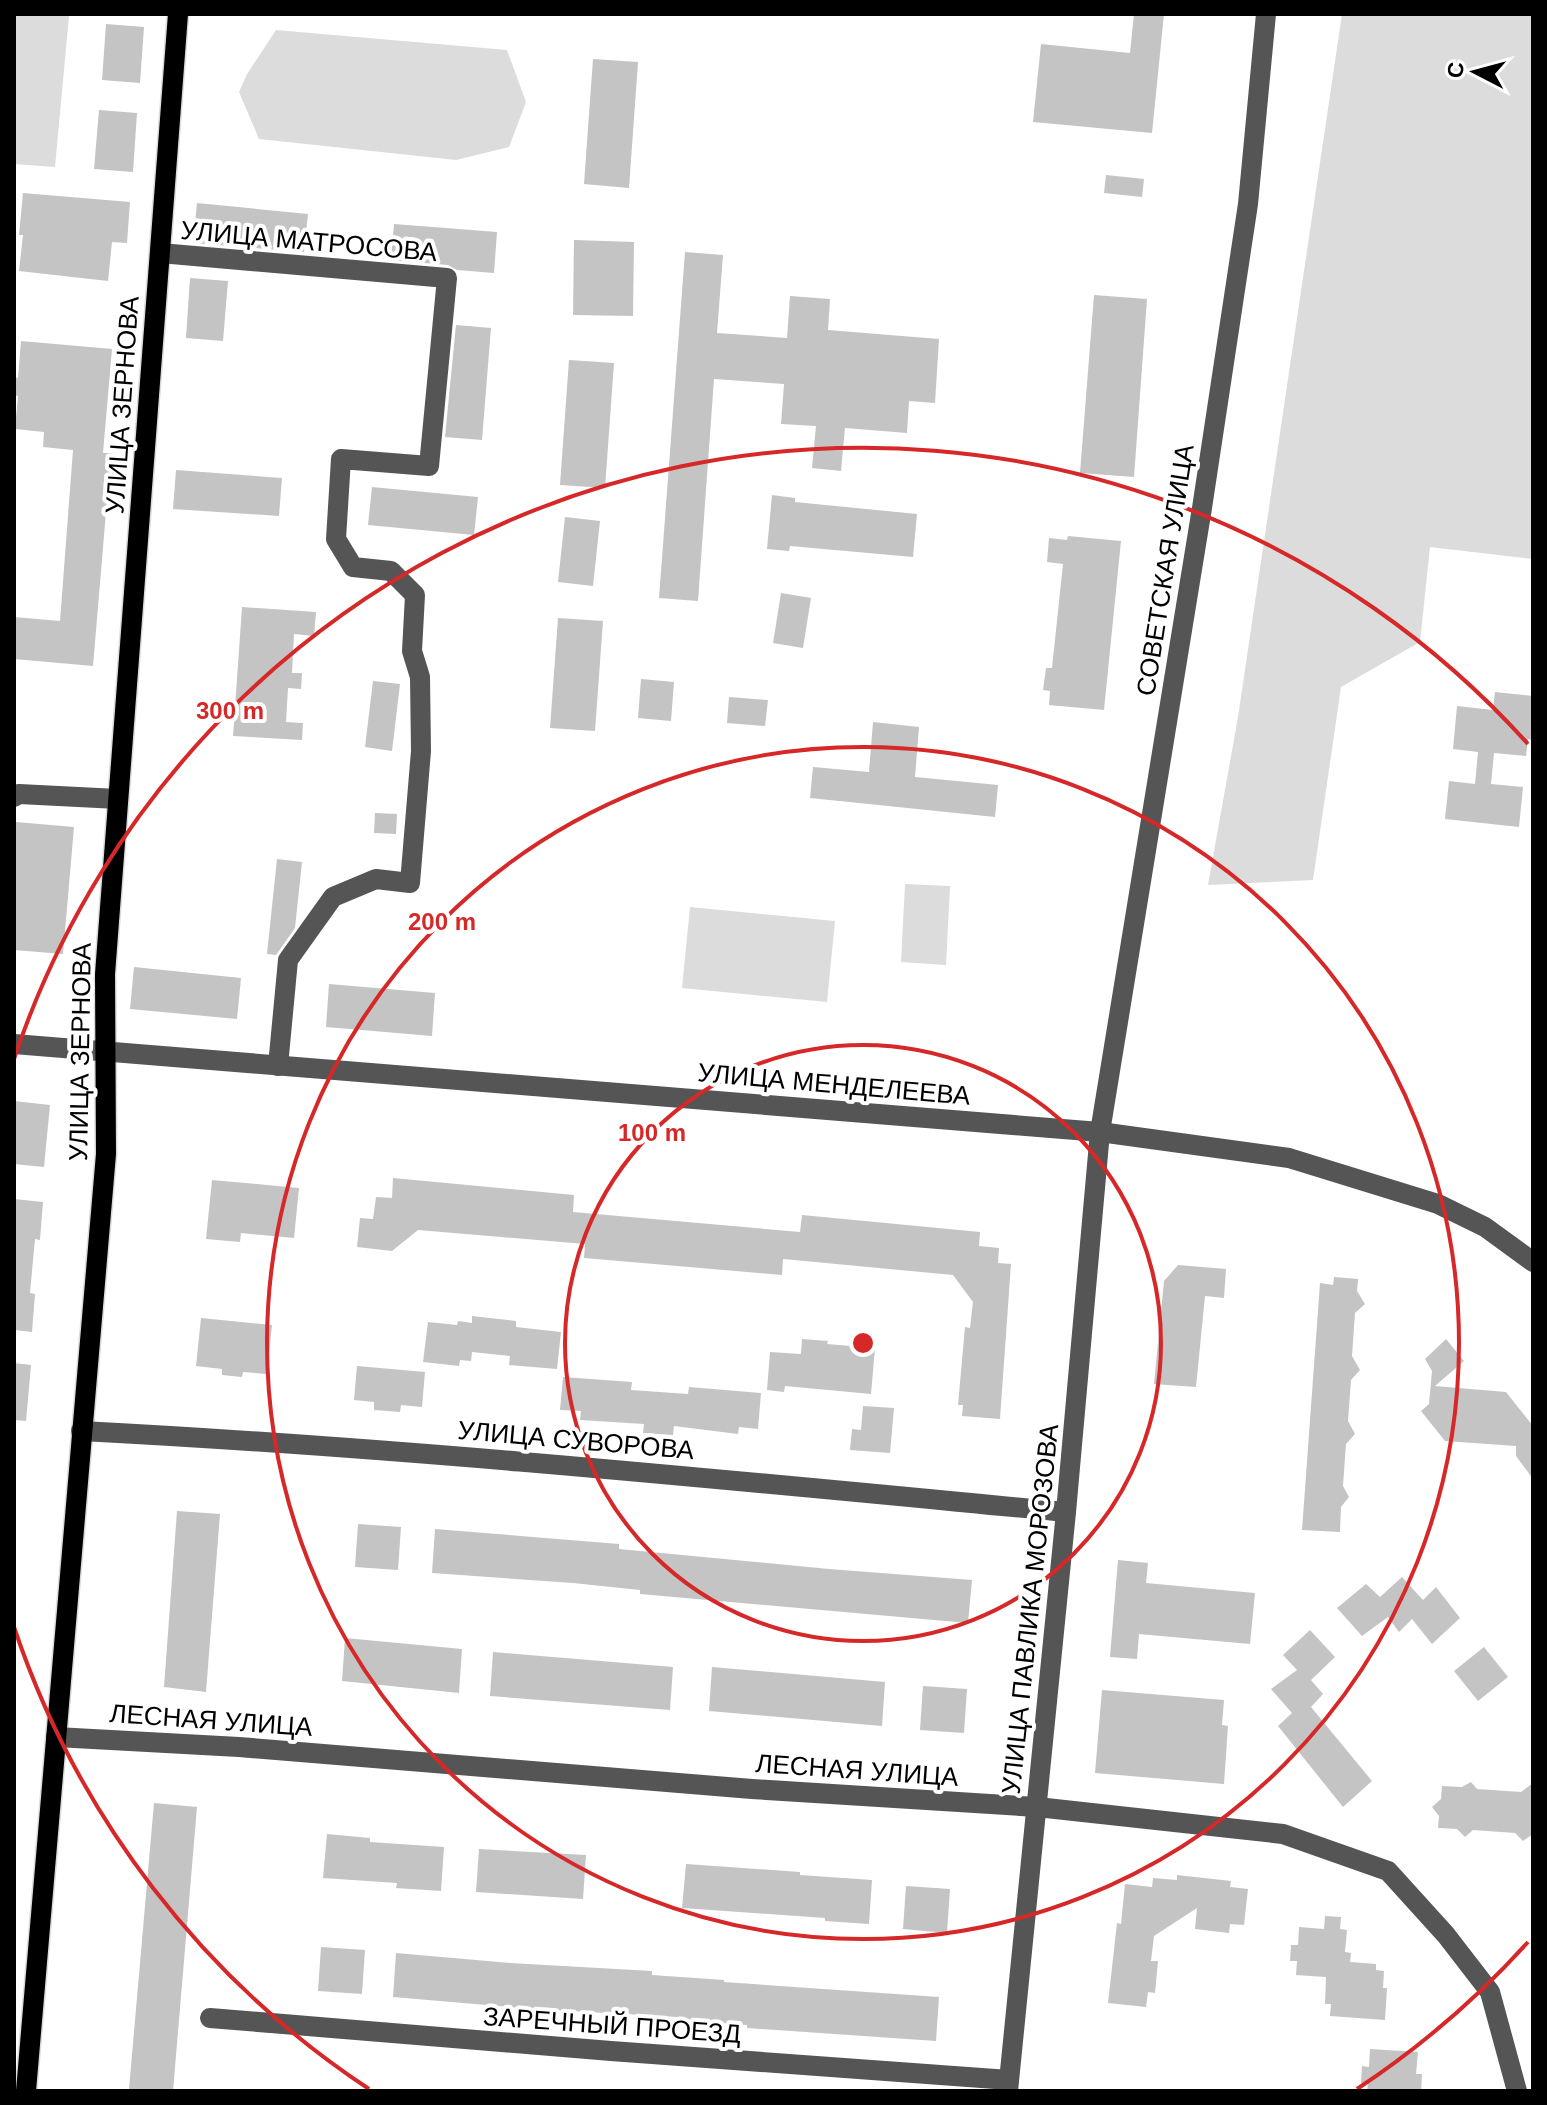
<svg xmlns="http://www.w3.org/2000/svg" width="1547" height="2105" viewBox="0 0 1547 2105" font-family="Arial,sans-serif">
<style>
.green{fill:#dcdcdc}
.building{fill:#c4c4c4}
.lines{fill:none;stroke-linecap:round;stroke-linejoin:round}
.major-casing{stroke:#dbdbdb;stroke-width:23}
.minor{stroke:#555;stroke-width:20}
.major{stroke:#000;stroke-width:20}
.ring{fill:none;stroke:#d62828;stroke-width:4}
.labels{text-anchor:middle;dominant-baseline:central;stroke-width:8;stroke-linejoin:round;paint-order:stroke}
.street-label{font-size:26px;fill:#000;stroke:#fff}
.centre{fill:#d62828;stroke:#fff;stroke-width:4}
.ring-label{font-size:24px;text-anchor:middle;font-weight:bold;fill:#d62828;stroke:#fff;stroke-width:8;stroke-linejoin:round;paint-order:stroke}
</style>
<rect width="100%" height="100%" fill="#fff"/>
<g class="green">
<path d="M 14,14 L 69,16 L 55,167 L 14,164 Z"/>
<path d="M 1342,14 L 1533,14 L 1533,559 L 1430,547 L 1420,642 L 1341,687 L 1313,880 L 1208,885 L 1238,717 Z"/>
<path d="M 276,30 L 507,50 L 526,102 L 509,147 L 456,160 L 259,139 L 239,92 L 247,74 Z"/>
<path d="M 905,884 L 950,886 L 946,965 L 901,962 Z"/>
<path d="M 690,907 L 835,921 L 827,1002 L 682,988 Z"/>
</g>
<g class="building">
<path d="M 1134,14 L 1164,14 L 1152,133 L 1033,122 L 1041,44 L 1130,53 Z"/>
<path d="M 106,24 L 144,27 L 140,83 L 102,80 Z"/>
<path d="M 593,59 L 638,62 L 629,188 L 584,184 Z"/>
<path d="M 99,110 L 137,113 L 133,172 L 94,169 Z"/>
<path d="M 1106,175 L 1144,179 L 1142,197 L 1104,193 Z"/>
<path d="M 23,193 L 130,202 L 127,243 L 112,242 L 108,281 L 19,271 L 23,235 L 19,235 Z"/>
<path d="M 197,203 L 308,214 L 304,252 L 193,243 Z"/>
<path d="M 394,224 L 497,232 L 494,273 L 457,270 L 448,265 L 391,260 Z"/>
<path d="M 574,240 L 634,242 L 633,316 L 573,315 Z"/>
<path d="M 685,252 L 723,255 L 717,333 L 787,338 L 790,296 L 830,299 L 828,330 L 939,339 L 935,403 L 909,401 L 907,433 L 845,428 L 841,471 L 812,468 L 816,426 L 781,424 L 784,384 L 714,379 L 698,601 L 659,598 Z"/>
<path d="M 190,278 L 228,281 L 223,341 L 186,338 Z"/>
<path d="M 1094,295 L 1147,299 L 1134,477 L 1080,473 Z"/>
<path d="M 456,325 L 491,328 L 482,440 L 445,437 Z"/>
<path d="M 21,341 L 112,349 L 103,453 L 111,453 L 93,666 L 14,659 L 14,617 L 60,621 L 73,450 L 43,447 L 44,432 L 15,429 L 18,396 L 14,395 L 14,377 L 18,378 Z"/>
<path d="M 569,360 L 614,363 L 605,488 L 560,485 Z"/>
<path d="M 176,470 L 282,478 L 279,516 L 173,509 Z"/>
<path d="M 372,487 L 478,497 L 474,535 L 368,525 Z"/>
<path d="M 772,495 L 795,498 L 795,502 L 917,514 L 913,557 L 790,546 L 789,551 L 767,549 Z"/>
<path d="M 565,517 L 600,521 L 593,586 L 558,582 Z"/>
<path d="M 1068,536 L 1121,541 L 1104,710 L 1049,705 L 1050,691 L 1043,690 L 1046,668 L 1052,668 L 1063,564 L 1047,562 L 1049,538 L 1067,540 Z"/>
<path d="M 781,593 L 811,598 L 803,648 L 773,643 Z"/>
<path d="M 242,607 L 316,612 L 314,636 L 294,634 L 292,673 L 302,673 L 301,689 L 288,688 L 286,722 L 303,723 L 302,740 L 233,736 Z"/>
<path d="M 558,618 L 603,621 L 595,731 L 550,728 Z"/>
<path d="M 641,679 L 674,682 L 671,721 L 638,718 Z"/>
<path d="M 373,681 L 400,684 L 392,751 L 365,747 Z"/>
<path d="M 1495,692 L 1533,696 L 1533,740 L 1528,739 L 1526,756 L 1494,753 L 1491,784 L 1523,787 L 1519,827 L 1445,819 L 1449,781 L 1475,784 L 1478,752 L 1453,749 L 1457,706 L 1493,710 Z"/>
<path d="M 729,697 L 768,700 L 765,726 L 727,723 Z"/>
<path d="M 873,722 L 919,727 L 915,777 L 998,785 L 995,817 L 810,798 L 813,767 L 869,772 Z"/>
<path d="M 375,813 L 397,814 L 396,834 L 374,833 Z"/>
<path d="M 16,822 L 74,827 L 63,954 L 14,950 Z"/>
<path d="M 277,859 L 302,862 L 295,928 L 276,955 L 267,954 Z"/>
<path d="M 134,967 L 241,978 L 237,1019 L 130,1009 Z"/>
<path d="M 329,984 L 435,993 L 432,1036 L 326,1027 Z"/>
<path d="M 14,1101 L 50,1105 L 44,1167 L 14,1164 Z"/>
<path d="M 393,1178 L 574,1195 L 573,1212 L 800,1232 L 802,1215 L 980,1232 L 979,1246 L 999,1248 L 998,1263 L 1011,1264 L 1000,1419 L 962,1416 L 963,1405 L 958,1405 L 965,1327 L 970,1328 L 973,1302 L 953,1275 L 783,1259 L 782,1275 L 584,1258 L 585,1244 L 418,1230 L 392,1251 L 357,1247 L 360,1218 L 373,1219 L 376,1197 L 392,1198 Z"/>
<path d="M 212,1180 L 299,1188 L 294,1238 L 241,1233 L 240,1242 L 206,1239 Z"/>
<path d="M 14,1199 L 43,1202 L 40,1240 L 35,1239 L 30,1293 L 35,1294 L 32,1332 L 14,1330 Z"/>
<path d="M 1178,1265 L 1226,1269 L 1224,1298 L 1205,1296 L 1196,1387 L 1154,1384 L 1164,1281 Z"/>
<path d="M 1334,1277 L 1358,1279 L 1357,1291 L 1365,1304 L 1355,1313 L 1352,1356 L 1360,1370 L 1351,1380 L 1348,1421 L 1355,1434 L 1346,1444 L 1343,1486 L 1349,1497 L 1341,1507 L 1340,1532 L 1302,1530 L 1320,1283 L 1333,1285 Z"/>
<path d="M 472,1316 L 516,1321 L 516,1327 L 561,1332 L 557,1369 L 509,1365 L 510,1356 L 472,1352 L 471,1361 L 460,1360 L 459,1366 L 423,1362 L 428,1322 L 457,1325 L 458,1321 L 472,1323 Z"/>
<path d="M 201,1318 L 272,1325 L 267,1374 L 243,1372 L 242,1377 L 222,1375 L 222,1369 L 196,1366 Z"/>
<path d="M 802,1339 L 828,1341 L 827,1344 L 875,1348 L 871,1394 L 785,1386 L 784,1392 L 767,1390 L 770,1352 L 801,1354 Z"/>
<path d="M 1446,1339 L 1464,1361 L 1435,1386 L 1506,1392 L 1533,1426 L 1533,1479 L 1516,1456 L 1516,1446 L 1445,1441 L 1421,1411 L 1429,1404 L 1432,1371 L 1425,1359 Z"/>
<path d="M 14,1363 L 31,1365 L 26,1421 L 14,1420 Z"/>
<path d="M 357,1366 L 425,1372 L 422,1407 L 401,1405 L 400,1412 L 374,1410 L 374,1402 L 354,1400 Z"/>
<path d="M 563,1377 L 632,1382 L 631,1390 L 688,1394 L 689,1387 L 761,1393 L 758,1429 L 739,1427 L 738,1434 L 674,1426 L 673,1435 L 643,1433 L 644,1424 L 580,1420 L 581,1411 L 560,1410 Z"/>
<path d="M 863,1406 L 894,1408 L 890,1453 L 850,1450 L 852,1429 L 861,1430 Z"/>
<path d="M 177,1511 L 220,1514 L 206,1692 L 164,1687 Z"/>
<path d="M 358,1524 L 401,1527 L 398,1570 L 355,1567 Z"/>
<path d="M 435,1529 L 619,1544 L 619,1549 L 829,1569 L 972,1580 L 968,1623 L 640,1594 L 640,1590 L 573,1583 L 432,1573 Z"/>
<path d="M 1118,1560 L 1148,1563 L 1146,1583 L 1255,1593 L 1250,1644 L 1139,1634 L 1137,1659 L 1110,1657 Z"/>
<path d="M 1402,1577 L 1423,1600 L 1436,1587 L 1460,1618 L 1432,1644 L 1412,1619 L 1399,1632 L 1388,1617 L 1362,1636 L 1337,1608 L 1366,1584 L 1380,1597 Z"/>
<path d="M 1310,1630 L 1335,1657 L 1311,1680 L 1323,1694 L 1311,1707 L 1372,1781 L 1343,1807 L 1278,1726 L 1292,1713 L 1271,1689 L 1297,1670 L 1283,1655 Z"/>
<path d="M 345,1638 L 462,1649 L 459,1693 L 342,1681 Z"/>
<path d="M 1484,1647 L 1508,1677 L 1478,1701 L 1454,1671 Z"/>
<path d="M 493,1652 L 673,1667 L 670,1710 L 490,1696 Z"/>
<path d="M 712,1667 L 885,1682 L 882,1726 L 709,1711 Z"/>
<path d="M 923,1686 L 967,1689 L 964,1733 L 920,1730 Z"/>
<path d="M 1102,1690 L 1224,1700 L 1222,1725 L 1228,1726 L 1224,1784 L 1095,1773 Z"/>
<path d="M 1471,1782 L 1477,1789 L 1521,1792 L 1533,1783 L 1533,1834 L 1523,1841 L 1515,1833 L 1473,1830 L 1465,1837 L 1457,1829 L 1438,1828 L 1439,1816 L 1432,1807 L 1441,1799 L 1442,1786 L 1462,1787 Z"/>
<path d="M 154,1803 L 197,1807 L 173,2091 L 129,2089 Z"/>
<path d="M 327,1834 L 370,1838 L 370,1842 L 444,1847 L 441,1891 L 396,1888 L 397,1883 L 323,1878 Z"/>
<path d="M 479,1849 L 586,1855 L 583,1899 L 476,1892 Z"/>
<path d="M 686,1864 L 800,1872 L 800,1875 L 872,1880 L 869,1924 L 825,1921 L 825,1918 L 682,1908 Z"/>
<path d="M 1177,1875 L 1231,1881 L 1230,1887 L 1248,1889 L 1244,1925 L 1230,1924 L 1229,1933 L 1195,1929 L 1197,1908 L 1154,1936 L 1151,1961 L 1158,1961 L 1155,1993 L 1148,1992 L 1146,2007 L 1108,2003 L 1117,1923 L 1121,1924 L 1125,1884 L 1152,1887 L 1153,1878 L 1177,1880 Z"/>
<path d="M 906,1886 L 950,1889 L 947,1933 L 903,1929 Z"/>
<path d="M 1325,1916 L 1341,1917 L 1340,1929 L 1347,1930 L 1345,1952 L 1351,1953 L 1350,1962 L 1376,1964 L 1376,1970 L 1384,1971 L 1383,1988 L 1387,1988 L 1385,2020 L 1330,2016 L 1331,2004 L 1325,2004 L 1326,1977 L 1296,1975 L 1297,1961 L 1290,1961 L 1291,1945 L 1298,1945 L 1299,1927 L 1324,1929 Z"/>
<path d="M 321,1947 L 365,1950 L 362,1994 L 318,1991 Z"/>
<path d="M 396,1953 L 510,1963 L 652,1971 L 652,1975 L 724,1980 L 724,1982 L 939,1997 L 936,2041 L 747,2028 L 747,2025 L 677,2020 L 678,2017 L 532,2009 L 393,1997 Z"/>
<path d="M 1370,2049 L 1418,2052 L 1416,2074 L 1422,2074 L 1421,2091 L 1367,2091 L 1368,2083 L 1361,2083 L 1362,2066 L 1369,2067 Z"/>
</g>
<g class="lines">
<g class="major-casing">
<path id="major" d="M 26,2091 L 106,1154 L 105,974 L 178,14"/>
</g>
<g class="minor">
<path d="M 160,253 L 447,278 L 429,466 L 341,459 L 336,539 L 353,567 L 391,571 L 415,595 L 412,651 L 420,677 L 421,751 L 410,883 L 376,879 L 333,897 L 288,960 L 278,1066"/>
<path d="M 14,797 L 19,794 L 118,799"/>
<path d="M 14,1044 L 1100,1132 L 1289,1158 L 1438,1204 L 1485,1227 L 1533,1262"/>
<path d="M 81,1431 C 410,1448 738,1481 1066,1512"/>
<path d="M 56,1737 L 239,1747 L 752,1789 L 1037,1807 L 1283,1834 L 1388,1871 L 1446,1935 L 1490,1992 L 1517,2091"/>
<path d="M 210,2018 L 611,2051 L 1009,2080"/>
<path d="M 1008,2091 L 1066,1512 L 1100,1132 L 1202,508 L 1248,204 L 1266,14"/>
</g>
<use href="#major" class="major"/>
</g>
<g class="ring">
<circle cx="863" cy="1343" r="298"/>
<circle cx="863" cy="1343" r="596"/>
<path d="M1528 1942A895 895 0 0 1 1357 2089M369 2089A895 895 0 0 1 14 1627M14 1059A895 895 0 0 1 1528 744"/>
</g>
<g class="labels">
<g class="street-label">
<text transform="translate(309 241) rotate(5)">УЛИЦА МАТРОСОВА</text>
<text transform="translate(122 405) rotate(-86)">УЛИЦА ЗЕРНОВА</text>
<text transform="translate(1165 570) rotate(-81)">СОВЕТСКАЯ УЛИЦА</text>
<text transform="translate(80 1052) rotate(-89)">УЛИЦА ЗЕРНОВА</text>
<text transform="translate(834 1084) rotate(5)">УЛИЦА МЕНДЕЛЕЕВА</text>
<text transform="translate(576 1440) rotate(5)">УЛИЦА СУВОРОВА</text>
<text transform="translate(1030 1609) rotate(-84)">УЛИЦА ПАВЛИКА МОРОЗОВА</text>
<text transform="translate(211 1720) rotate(4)">ЛЕСНАЯ УЛИЦА</text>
<text transform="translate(857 1770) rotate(4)">ЛЕСНАЯ УЛИЦА</text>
<text transform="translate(612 2025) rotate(4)">ЗАРЕЧНЫЙ ПРОЕЗД</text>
</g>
</g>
<circle cx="863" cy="1343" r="12" class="centre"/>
<g class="ring-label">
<text x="230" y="719">300 m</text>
<text x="442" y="930">200 m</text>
<text x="652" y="1141">100 m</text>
</g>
<rect width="1547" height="2105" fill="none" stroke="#000000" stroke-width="32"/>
<g transform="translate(1475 72) rotate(276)" stroke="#ffffff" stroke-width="6" paint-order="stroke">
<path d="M0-6L14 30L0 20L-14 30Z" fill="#000000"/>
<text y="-12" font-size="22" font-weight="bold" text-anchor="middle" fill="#000000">С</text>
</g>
</svg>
